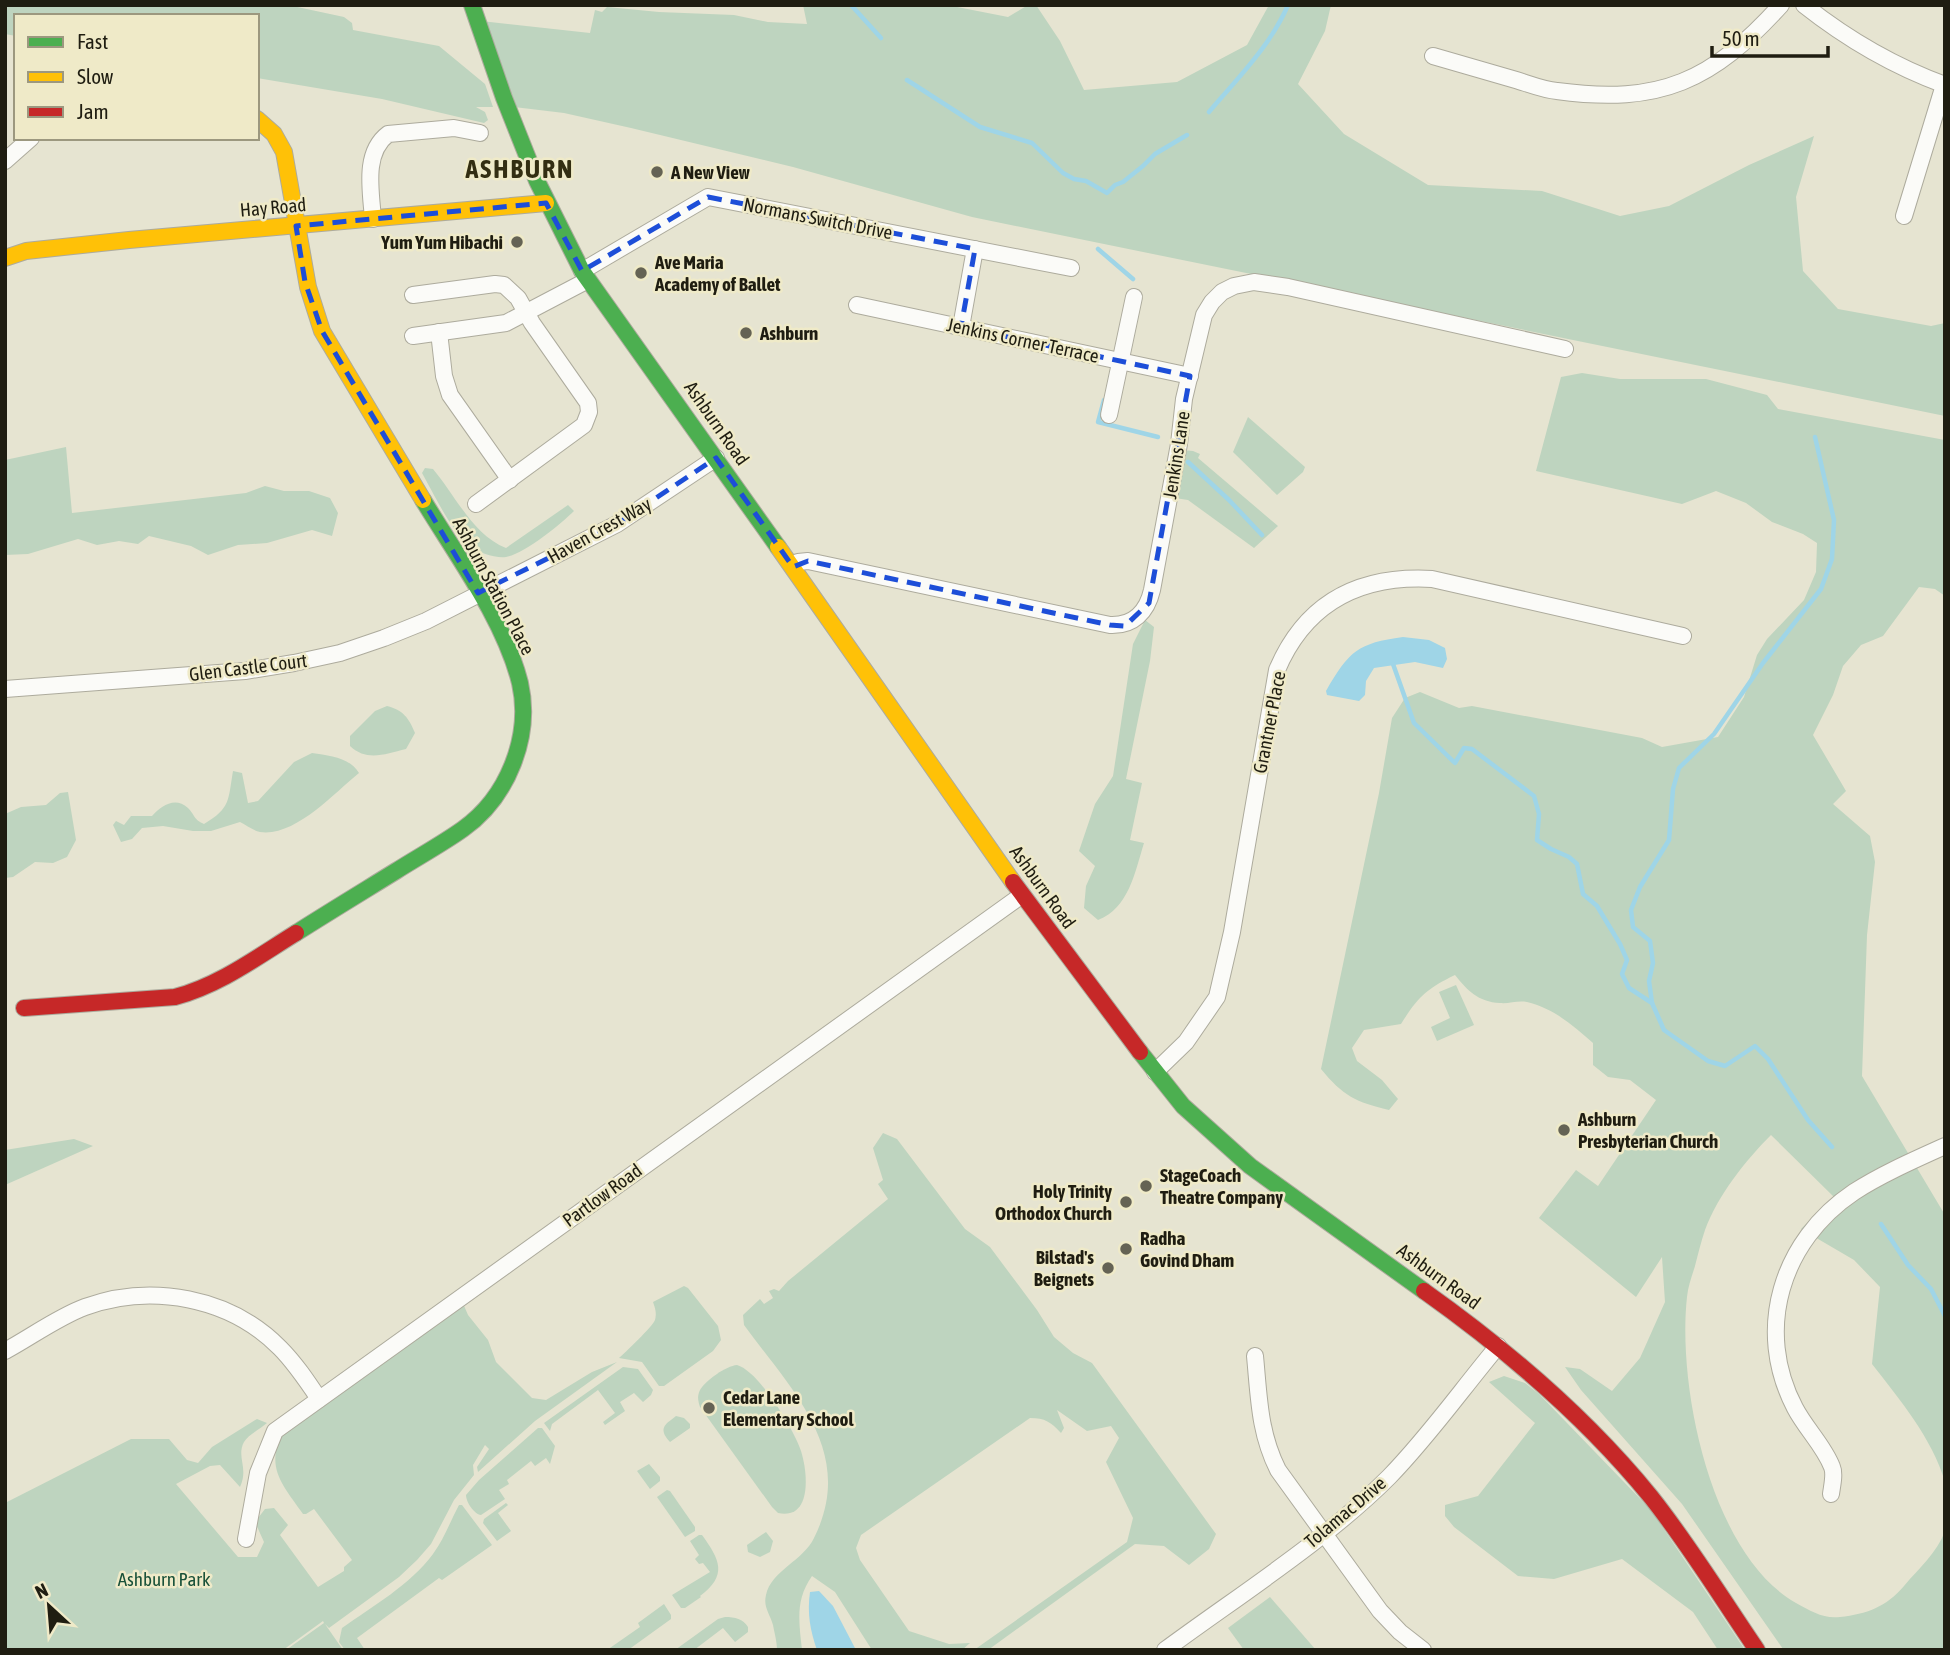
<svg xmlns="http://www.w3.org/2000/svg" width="1950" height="1655" viewBox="0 0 1950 1655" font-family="'Asap Condensed',sans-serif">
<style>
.green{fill:#bed4bf}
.water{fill:#9fd5e7}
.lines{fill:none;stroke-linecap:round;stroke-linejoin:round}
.stream{stroke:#9fd5e7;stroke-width:4.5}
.street-casing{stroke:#adab9d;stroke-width:18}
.fast-casing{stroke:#adab9d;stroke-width:18}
.slow-casing{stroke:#adab9d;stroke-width:18}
.jam-casing{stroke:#adab9d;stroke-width:18}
.street{stroke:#fbfbf8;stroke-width:16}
.fast{stroke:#4caf50;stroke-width:16}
.slow{stroke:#ffc107;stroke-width:16}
.jam{stroke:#c62828;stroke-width:16}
.marked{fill:none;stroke:#1d4ed8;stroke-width:5;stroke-dasharray:14 9;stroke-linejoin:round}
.poi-dot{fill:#656354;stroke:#efeac8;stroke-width:2.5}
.labels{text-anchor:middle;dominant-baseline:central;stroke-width:5;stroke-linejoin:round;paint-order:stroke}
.poi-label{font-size:19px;font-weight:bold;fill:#1f1d11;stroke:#efeac8;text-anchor:start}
.street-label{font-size:19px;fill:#1f1d11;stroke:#efeac8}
.park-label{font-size:19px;fill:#195139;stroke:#efeac8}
.district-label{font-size:26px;font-weight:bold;letter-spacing:2px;fill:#332e12;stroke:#efeac8}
</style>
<rect width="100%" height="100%" fill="#e6e4d1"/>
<g class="green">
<path d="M 5,5 L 288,5 L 344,17 L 352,23 L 353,30 L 439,46 L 485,84 L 493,107 L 476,107 L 485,112 L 488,120 L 484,123 L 382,99 L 257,78 L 257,16 L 16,16 L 16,36 L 5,34 Z"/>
<path d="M 803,5 L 947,5 L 1008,17 L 1028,5 L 1036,5 L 1060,41 L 1084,90 L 1177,82 L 1247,45 L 1269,5 L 1331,5 L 1325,31 L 1298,84 L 1344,134 L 1428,185 L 1542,191 L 1620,216 L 1669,206 L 1749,165 L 1814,136 L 1796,197 L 1803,271 L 1838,309 L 1931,326 L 1945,323 L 1945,416 L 972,217 L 793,167 L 631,128 L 564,113 L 514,107 L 481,21 L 590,33 L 595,10 L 602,12 L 607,7 L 659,12 L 734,15 L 768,22 L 807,24 Z"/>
<path d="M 1582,373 L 1620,379 L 1706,379 L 1767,395 L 1778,409 L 1945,440 L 1945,596 L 1935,589 L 1919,587 L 1883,636 L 1861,645 L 1843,666 L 1833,695 L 1813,735 L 1846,791 L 1833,804 L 1870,836 L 1875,862 L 1867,935 L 1862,1076 L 1945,1215 L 1945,1482 C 1932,1438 1900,1400 1872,1364 L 1880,1287 L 1854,1260 L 1801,1229 L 1834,1197 L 1771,1135 C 1745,1161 1718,1195 1705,1230 C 1701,1242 1698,1254 1695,1266 C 1692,1276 1688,1286 1687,1297 C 1677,1387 1711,1555 1796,1603 C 1811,1611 1823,1619 1840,1617 C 1867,1614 1886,1607 1904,1586 C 1919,1568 1937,1553 1945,1531 L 1945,1650 L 1783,1649 L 1682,1504 L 1581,1390 L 1565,1367 L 1580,1369 L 1612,1391 L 1640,1358 L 1665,1302 L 1662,1257 L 1636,1297 L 1539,1218 L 1576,1170 L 1598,1186 L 1656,1100 L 1630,1080 L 1608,1077 L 1593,1065 L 1593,1043 C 1574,1026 1553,1008 1527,1002 C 1518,1000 1509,1004 1500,1003 C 1478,1002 1467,990 1455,975 C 1426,989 1418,997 1401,1024 L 1364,1030 L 1352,1048 L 1357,1061 L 1382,1080 L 1398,1099 L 1389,1110 C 1356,1102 1343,1096 1321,1069 L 1379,793 L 1392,718 L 1405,698 L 1420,692 L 1459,708 L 1472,706 L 1642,738 L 1662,747 L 1718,737 L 1744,697 L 1757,655 L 1767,639 L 1804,600 L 1816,572 L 1817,543 L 1803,534 L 1772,522 L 1746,503 L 1716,491 L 1682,504 L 1536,471 L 1561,377 Z"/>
<path d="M 1248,417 L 1305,467 L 1303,472 L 1277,495 L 1233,452 Z"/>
<path d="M 66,447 L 72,513 L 246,493 L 265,486 L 284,491 L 309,491 L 330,498 L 338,513 L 332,536 L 312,530 L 267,543 L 238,545 L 208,555 L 191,546 L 149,536 L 138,544 L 119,541 L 97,545 L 78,539 L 28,554 L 5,555 L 5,460 Z"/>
<path d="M 1182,450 L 1193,451 L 1200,454 L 1198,458 L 1278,526 L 1254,548 L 1188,500 L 1175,498 Z"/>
<path d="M 425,468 L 433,469 C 455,495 473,535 506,548 L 568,505 L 574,511 C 561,524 524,554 506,557 C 497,559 477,552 470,546 C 451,531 434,494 422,473 Z"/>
<path d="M 1145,620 L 1154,627 L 1150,661 L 1126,779 L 1142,783 L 1130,840 L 1144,843 C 1135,872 1129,908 1098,920 L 1084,908 L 1086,886 L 1095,866 L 1079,851 L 1095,804 L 1113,776 L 1133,644 Z"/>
<path d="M 387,706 C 403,710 409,718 415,733 L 406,749 C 385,754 367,762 350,746 L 350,736 L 375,711 Z"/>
<path d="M 312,753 C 330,756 349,757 359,773 C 333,794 295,837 260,832 C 254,831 246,825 240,822 L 211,831 L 193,831 L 163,826 L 142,828 L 132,839 L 121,842 L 113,825 L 116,821 L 124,825 L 131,816 L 152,816 C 161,806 175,796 188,808 C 195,815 193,819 204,824 C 231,808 228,800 233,771 L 242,773 L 248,803 L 258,801 L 294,762 Z"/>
<path d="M 68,792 L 76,840 L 67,857 L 53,863 L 35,862 L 13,877 L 5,878 L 5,814 L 21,807 L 46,805 L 60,793 Z"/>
<path d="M 1456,985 L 1474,1025 L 1437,1041 L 1431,1027 L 1450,1018 L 1439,992 Z"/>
<path d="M 883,1133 L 897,1139 L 965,1229 L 990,1247 L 1037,1310 L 1054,1337 L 1073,1353 L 1092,1363 L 1216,1534 L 1209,1549 L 1189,1565 L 1164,1546 L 1135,1544 L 988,1650 L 974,1650 L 1127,1542 L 1133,1518 L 1106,1462 L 1119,1438 L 1111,1426 L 1087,1431 L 1057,1410 L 1064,1428 L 1061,1433 C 1051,1422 1045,1418 1030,1418 L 861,1535 L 856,1548 L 860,1560 L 909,1631 L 949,1644 L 970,1643 L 962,1650 L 872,1650 L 835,1592 L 812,1576 C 795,1600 799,1622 802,1650 L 777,1650 C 777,1641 774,1631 773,1625 C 770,1614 763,1607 766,1595 C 771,1571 804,1560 814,1538 C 857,1452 792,1391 744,1325 L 743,1315 L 760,1299 L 764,1304 L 773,1298 L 769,1291 L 774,1289 L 779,1291 L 788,1281 L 888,1199 L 878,1184 L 883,1180 L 873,1148 Z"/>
<path d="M 74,1139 L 93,1146 L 5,1185 L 5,1150 Z"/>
<path d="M 684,1286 L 688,1288 L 718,1326 L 721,1340 L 713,1351 L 664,1386 L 659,1386 L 642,1362 L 619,1358 C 624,1354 653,1326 655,1320 C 657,1313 655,1308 653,1302 Z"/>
<path d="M 462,1301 L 468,1315 L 488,1340 L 496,1362 L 532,1398 L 546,1400 L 592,1372 L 617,1362 L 535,1421 L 478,1472 L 477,1467 L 489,1449 L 485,1445 L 473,1465 L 474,1475 L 454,1500 L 431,1544 L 417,1560 L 399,1577 L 329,1628 L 325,1624 L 343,1650 L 286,1650 L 324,1623 L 323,1621 L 283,1650 L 5,1650 L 5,1503 L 131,1439 L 169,1439 L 187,1460 L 198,1463 L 212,1447 L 257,1419 L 267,1423 C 260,1429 248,1435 244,1442 C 236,1457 249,1468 240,1487 L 220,1465 L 210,1466 L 176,1484 L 238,1557 L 257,1557 L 264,1542 L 255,1522 L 265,1509 L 274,1508 L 288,1525 L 280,1535 L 318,1587 L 344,1571 L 344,1567 L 352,1560 L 314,1509 L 306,1514 L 303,1514 C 282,1484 264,1467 284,1430 Z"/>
<path d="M 737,1365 C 759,1371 794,1430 801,1451 C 808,1473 812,1520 778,1513 L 772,1507 L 700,1407 C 698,1401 697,1396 700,1390 C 706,1380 726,1366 737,1365 Z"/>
<path d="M 623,1367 L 638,1369 L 653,1390 L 651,1395 L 643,1402 L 634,1393 L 620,1402 L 625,1411 L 605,1425 L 603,1422 L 615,1413 L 598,1390 L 552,1424 L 550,1431 L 544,1423 Z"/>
<path d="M 1504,1376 L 1525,1383 L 1539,1394 L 1651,1510 L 1745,1650 L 1718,1650 L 1693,1612 L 1622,1559 L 1554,1579 L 1518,1576 L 1454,1527 L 1445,1516 L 1445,1505 L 1478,1496 L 1535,1423 L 1489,1382 Z"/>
<path d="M 676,1416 L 684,1418 L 690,1424 L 690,1428 L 670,1442 C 656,1427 668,1423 676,1416 Z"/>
<path d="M 538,1428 L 542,1428 L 555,1446 L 550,1464 L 546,1458 L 535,1466 L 531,1461 L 507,1480 L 509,1484 L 499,1490 L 505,1499 L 481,1515 C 474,1514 466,1502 466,1495 L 479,1480 Z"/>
<path d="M 649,1464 L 660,1477 L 660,1481 L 650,1489 L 637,1471 Z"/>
<path d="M 667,1490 L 670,1491 L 695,1527 L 695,1531 L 685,1537 L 657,1497 Z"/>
<path d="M 506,1503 L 508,1505 L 498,1513 L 511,1531 L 497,1541 L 483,1523 L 484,1519 Z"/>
<path d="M 459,1505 L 462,1505 L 492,1545 L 442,1580 L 439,1578 L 357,1638 L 365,1650 L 345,1650 L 339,1642 L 342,1628 C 373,1606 410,1585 433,1554 C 444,1539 450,1522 459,1505 Z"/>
<path d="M 766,1532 L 773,1541 L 770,1552 L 760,1557 L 748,1552 L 747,1545 Z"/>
<path d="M 699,1535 L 702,1535 C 720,1560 728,1575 700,1596 L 701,1597 L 685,1608 L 681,1608 L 672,1595 L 710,1572 L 703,1563 L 699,1564 L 695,1559 L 699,1555 L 690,1541 Z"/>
<path d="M 1270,1597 L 1316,1650 L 1244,1650 L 1228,1628 Z"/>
<path d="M 664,1604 L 671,1615 L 671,1619 L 628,1650 L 607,1650 L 640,1627 L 638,1623 Z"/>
<path d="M 725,1617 C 735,1617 743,1619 748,1627 L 748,1632 L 735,1642 L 723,1628 L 694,1650 L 675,1650 L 718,1619 Z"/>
</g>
<g class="water">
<path d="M 1403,637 L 1429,640 L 1445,648 L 1447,659 L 1443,668 L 1415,662 L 1374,668 L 1366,681 L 1365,695 L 1359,701 L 1327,695 L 1326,691 C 1349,651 1358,643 1403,637 Z"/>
<path d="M 819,1591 L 833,1606 L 856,1650 L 817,1650 C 810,1630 807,1613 810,1592 Z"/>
</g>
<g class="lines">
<g class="stream">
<path d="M 851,5 L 881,38"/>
<path d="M 907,80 L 980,127 L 1032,143 L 1063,173 L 1074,179 L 1086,181 L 1107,193 L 1115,185 L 1123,182 L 1143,166 L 1155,154 L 1187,135"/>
<path d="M 1209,112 C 1237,79 1271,45 1288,5"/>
<path d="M 1098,249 L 1133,279"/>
<path d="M 1104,400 L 1098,422 L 1158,437"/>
<path d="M 1815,437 L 1834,520 L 1832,559 L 1821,589 L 1763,663 L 1714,734 L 1679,768 L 1673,789 L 1669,840 L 1640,887 L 1631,910 L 1633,927 L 1650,941 L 1653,963 L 1649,981 L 1652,1003 L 1664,1030 L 1708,1061 L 1725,1066 L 1755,1046 L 1768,1059 L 1808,1120 L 1832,1147"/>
<path d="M 1188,462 L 1229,500 L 1262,535"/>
<path d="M 1393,664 L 1414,723 L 1455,763 L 1464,748 L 1472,749 L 1534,796 L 1539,814 L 1537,840 L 1551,849 L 1569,857 L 1577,864 L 1583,894 L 1597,906 L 1620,944 L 1627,960 L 1622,974 L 1629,988 L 1652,1003"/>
<path d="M 1881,1224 L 1908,1265 L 1931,1289 L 1945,1316"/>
</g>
<g class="street-casing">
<g id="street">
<path d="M 1804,5 C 1847,39 1893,66 1945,85"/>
<path d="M 1433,56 C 1461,64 1488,72 1516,80 C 1529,84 1544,90 1557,91 C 1661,105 1712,81 1781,5"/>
<path d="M 5,161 L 31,138"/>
<path d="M 1904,216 L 1944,85"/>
<path d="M 373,219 C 371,191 363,153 388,134 L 454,128 L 480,133"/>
<path d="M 582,271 L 708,197 L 1071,268"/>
<path d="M 413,295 L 495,284 L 504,285 L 518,298 L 532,323 L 588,403 L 589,412 L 584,425 L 476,504"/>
<path d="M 857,305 L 1190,376"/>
<path d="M 961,327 L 975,249"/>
<path d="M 439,332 L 444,376 L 450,395 L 510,480"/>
<path d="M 413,336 L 506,323 L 588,280"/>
<path d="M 1109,415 L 1134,297"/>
<path d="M 793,567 L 798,562 L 808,561 L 1110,625 C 1133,626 1147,612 1152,590 L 1179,444 L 1184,399 L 1204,315 L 1212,302 L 1222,292 L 1234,286 L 1254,282 L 1288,287 L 1565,349"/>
<path d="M 5,689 L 245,671 L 294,663 L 340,653 L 384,638 L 426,621 L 617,524 L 716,458"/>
<path d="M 1155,1072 L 1186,1042 L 1217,997 L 1232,932 L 1277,670 C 1306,602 1360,575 1432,579 L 1683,636"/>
<path d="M 5,1351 C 31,1337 58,1317 85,1307 C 151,1283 230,1297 280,1348 C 295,1363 307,1381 319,1399"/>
<path d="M 1255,1356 C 1259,1397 1259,1432 1278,1470 L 1380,1611 L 1400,1632 L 1423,1650"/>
<path d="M 1831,1494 C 1832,1486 1835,1474 1832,1467 C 1824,1446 1806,1429 1795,1408 C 1754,1330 1781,1241 1854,1192 C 1882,1174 1914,1160 1945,1146"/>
<path d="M 246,1539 L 258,1473 L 275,1431 L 1022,895"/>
<path d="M 1165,1650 C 1238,1596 1325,1541 1389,1477 C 1429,1436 1462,1389 1498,1346"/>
</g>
</g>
<g class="fast-casing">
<g id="fast">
<path d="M 472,5 L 504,98 L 537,181 L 582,271 L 778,547"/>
<path d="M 296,933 C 329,912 362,892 396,871 C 418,857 442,844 463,829 C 508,797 532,736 520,683 C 504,619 456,555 423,500"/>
<path d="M 1140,1052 L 1183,1106 L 1250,1166 L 1424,1291"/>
</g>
</g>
<g class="slow-casing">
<g id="slow">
<path d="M 257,119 L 274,134 L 284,152 L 308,287 L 322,331 L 423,500"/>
<path d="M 5,258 L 26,251 L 129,240 L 546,203"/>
<path d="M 778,547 L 1013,882"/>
</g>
</g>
<g class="jam-casing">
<g id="jam">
<path d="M 1013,882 L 1140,1052"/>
<path d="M 24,1008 L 175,997 C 220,985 257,957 296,933"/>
<path d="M 1424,1291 C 1507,1350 1587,1418 1651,1497 C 1690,1546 1722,1599 1757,1650"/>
</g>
</g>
<use href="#street" class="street"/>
<use href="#fast" class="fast"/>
<use href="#slow" class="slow"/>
<use href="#jam" class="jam"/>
</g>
<path class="marked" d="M 708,197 L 975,249 L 961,327 L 1190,376 L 1149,603 L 1125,626 L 1110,625 L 808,561 L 793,567 L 716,458 L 617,524 L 478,593 L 322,331 L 305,282 L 296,226 L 546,203 L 582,271 Z"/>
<g class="poi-dot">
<circle cx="657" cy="172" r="7"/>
<circle cx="517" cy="242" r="7"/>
<circle cx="641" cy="273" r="7"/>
<circle cx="746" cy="333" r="7"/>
<circle cx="1564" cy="1130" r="7"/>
<circle cx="1146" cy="1186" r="7"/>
<circle cx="1126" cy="1202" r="7"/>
<circle cx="1126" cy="1249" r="7"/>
<circle cx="1108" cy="1268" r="7"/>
<circle cx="709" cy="1408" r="7"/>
</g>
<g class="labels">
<g class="poi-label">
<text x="671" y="172">A New View</text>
<text x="503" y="242" text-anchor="end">Yum Yum Hibachi</text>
<text x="655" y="262">Ave Maria<tspan x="655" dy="22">Academy of Ballet</tspan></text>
<text x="760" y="333">Ashburn</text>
<text x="1578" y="1119">Ashburn<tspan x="1578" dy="22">Presbyterian Church</tspan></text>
<text x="1160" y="1175">StageCoach<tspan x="1160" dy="22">Theatre Company</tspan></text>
<text x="1112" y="1191" text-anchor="end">Holy Trinity<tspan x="1112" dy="22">Orthodox Church</tspan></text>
<text x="1140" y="1238">Radha<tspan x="1140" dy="22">Govind Dham</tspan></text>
<text x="1094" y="1257" text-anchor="end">Bilstad's<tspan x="1094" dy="22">Beignets</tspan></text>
<text x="723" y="1397">Cedar Lane<tspan x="723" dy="22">Elementary School</tspan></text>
</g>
<g class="street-label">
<text transform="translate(273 207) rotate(-5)">Hay Road</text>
<text transform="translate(818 218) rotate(11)">Normans Switch Drive</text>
<text transform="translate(1023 340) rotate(12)">Jenkins Corner Terrace</text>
<text transform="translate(717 423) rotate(55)">Ashburn Road</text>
<text transform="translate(1176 455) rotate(-81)">Jenkins Lane</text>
<text transform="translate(599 530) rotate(-29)">Haven Crest Way</text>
<text transform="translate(494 586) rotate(62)">Ashburn Station Place</text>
<text transform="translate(248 667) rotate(-7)">Glen Castle Court</text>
<text transform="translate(1269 722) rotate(-79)">Grantner Place</text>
<text transform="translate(1043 887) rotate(54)">Ashburn Road</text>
<text transform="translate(602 1195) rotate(-36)">Partlow Road</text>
<text transform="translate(1439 1276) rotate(36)">Ashburn Road</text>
<text transform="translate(1345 1512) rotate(-40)">Tolamac Drive</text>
</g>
<g class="park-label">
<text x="164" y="1579">Ashburn Park</text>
</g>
<g class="district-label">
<text x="520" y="169">ASHBURN</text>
</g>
</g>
<rect width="1950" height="1655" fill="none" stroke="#1f1d11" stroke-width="14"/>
<rect x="14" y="14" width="245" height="126" fill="#efeac8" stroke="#9c987f" stroke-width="2"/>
<rect x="28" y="37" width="35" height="10" fill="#4caf50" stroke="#9c987f" stroke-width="2"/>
<text x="77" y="49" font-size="21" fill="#1f1d11">Fast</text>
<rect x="28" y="72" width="35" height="10" fill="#ffc107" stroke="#9c987f" stroke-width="2"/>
<text x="77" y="84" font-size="21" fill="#1f1d11">Slow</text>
<rect x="28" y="107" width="35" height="10" fill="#c62828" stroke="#9c987f" stroke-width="2"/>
<text x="77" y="119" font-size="21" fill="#1f1d11">Jam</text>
<g transform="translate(49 1606) rotate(334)" stroke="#efeac8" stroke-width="5" paint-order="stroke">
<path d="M0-5L12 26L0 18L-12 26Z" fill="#1f1d11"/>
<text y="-10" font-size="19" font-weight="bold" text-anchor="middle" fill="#1f1d11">N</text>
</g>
<path d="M1712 46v10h116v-10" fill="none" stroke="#1f1d11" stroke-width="3.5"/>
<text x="1722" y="46" font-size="21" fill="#1f1d11" stroke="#efeac8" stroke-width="5" paint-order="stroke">50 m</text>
</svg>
